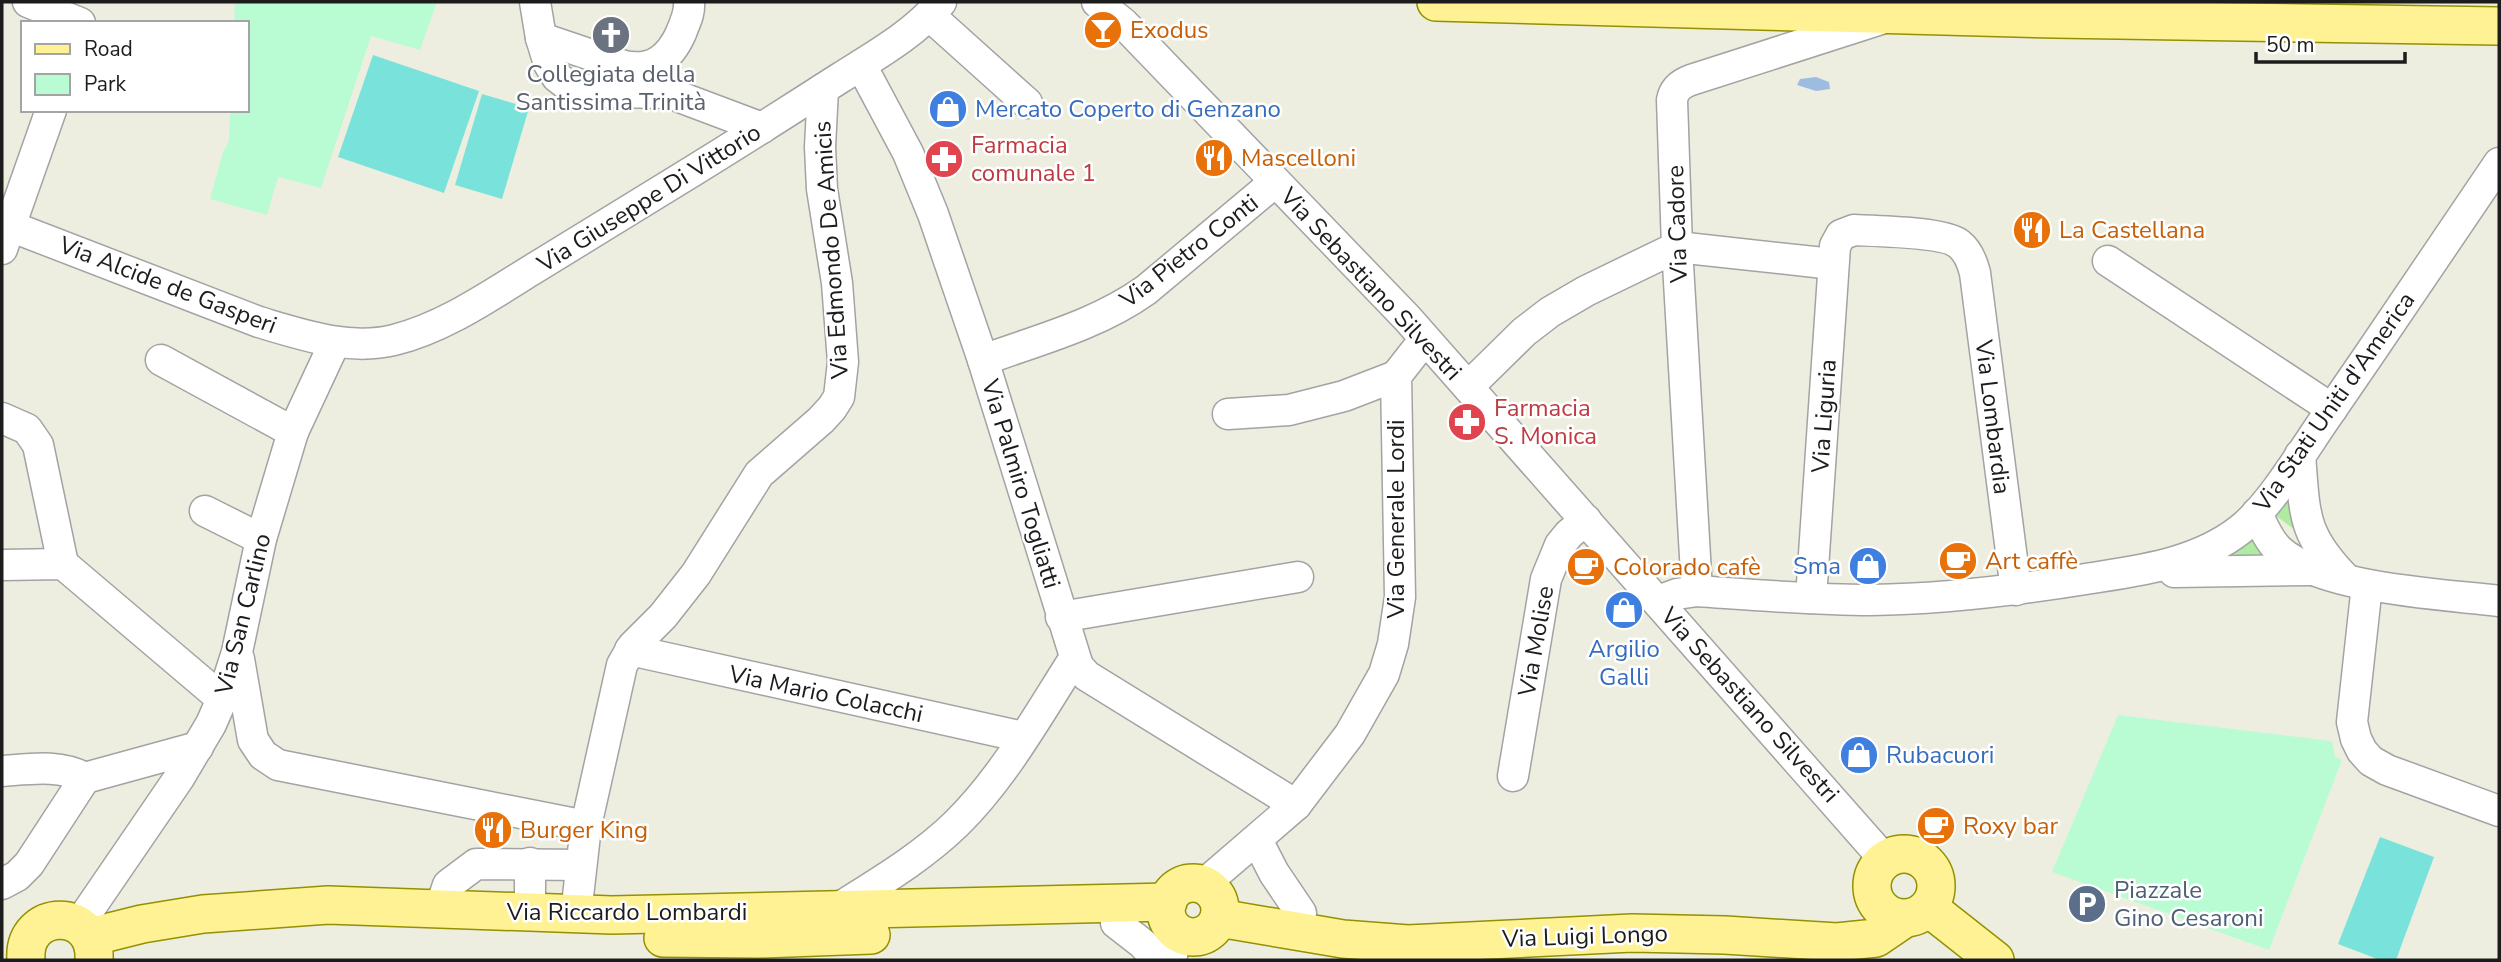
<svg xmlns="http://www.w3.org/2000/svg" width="2501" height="962" viewBox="0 0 2501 962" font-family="'Nunito Sans',sans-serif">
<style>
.grass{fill:#afeca2}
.park{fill:#b9fcd4}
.pitch{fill:#79e3db}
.water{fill:#9ebcdf}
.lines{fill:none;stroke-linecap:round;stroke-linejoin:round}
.minor-casing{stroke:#a3a3a3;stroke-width:33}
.major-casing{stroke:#939100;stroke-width:40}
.minor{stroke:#fff;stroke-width:30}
.major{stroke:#fff294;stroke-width:37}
.labels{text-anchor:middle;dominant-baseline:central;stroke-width:5;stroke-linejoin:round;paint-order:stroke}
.food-label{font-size:24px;fill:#c56008;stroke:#fff;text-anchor:start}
.worship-label{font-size:24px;fill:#5b616d;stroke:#fff}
.shop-label{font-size:24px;fill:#366cbe;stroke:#fff;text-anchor:start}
.health-label{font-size:24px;fill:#be3a42;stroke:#fff;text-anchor:start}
.street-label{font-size:24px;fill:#1c1c1c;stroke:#fff}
.service-label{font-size:24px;fill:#4e5e75;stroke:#fff;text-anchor:start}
</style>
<rect width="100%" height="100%" fill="#eeeee0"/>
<g class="grass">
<path d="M 2289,489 L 2298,532 L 2272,513 Z"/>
<path d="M 2249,535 L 2289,568 L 2196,558 Z"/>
</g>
<g class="park">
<path d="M 235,2 L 437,2 L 420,50 L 371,36 L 321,188 L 278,177 L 267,215 L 210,199 L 223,152 L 229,141 L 230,110 L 247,110 L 247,23 L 234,23 Z"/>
<path d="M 2118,715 L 2332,741 L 2335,757 L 2342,760 L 2269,950 L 2052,872 Z"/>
</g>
<g class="pitch">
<path d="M 373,55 L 479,91 L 444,193 L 338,157 Z"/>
<path d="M 482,94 L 529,108 L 502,199 L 455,185 Z"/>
<path d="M 2380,837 L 2434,857 L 2396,960 L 2380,960 L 2338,944 Z"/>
</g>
<path class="water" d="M 1816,77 L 1829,82 L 1830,89 L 1816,91 L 1797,85 L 1800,79 Z"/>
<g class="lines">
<g class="minor-casing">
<g id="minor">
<path d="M 28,2 L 80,23"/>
<path d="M 535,2 L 541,38 L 549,64 L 557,77 L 566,84 L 579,89 L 607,92 L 669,93 L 762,128"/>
<path d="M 1097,2 L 1123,23 L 1407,318 L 1885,860"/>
<path d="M 929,15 L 1027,103"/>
<path d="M 541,38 L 624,66 C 652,72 670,58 681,33 C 685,22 690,14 689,2"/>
<path d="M 861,65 L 908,153 L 933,214 L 983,360 L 1078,666 L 1087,676 L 1296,805"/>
<path d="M 2,223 L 259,322 C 303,335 349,351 394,340 C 443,328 488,297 530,271 C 577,242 623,214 670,185 C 727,150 784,114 840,78 C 876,55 913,35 941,2"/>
<path d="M 2,249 L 51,110"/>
<path d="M 2108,261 L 2332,409"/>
<path d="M 161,360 L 293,432"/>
<path d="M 983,360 C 1038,340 1097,325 1146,290 L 1275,182"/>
<path d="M 1468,387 L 1524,332 L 1550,312 L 1586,291 L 1677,247 L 1833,264"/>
<path d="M 1228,414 L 1289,410 L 1344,396 L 1396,376"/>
<path d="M 2,418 L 27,429 L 38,445 L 63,564"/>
<path d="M 2300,455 C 2305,515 2302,534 2346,579"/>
<path d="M 205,511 L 261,539"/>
<path d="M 2257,513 C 2263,526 2268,540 2279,550 C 2321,589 2442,594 2499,601"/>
<path d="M 2,565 L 63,564 L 222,699"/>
<path d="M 2174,572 L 2310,570"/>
<path d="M 2367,585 L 2352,722 L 2356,739 L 2362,751 L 2371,761 L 2387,770 L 2499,811"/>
<path d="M 1697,591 L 1677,247 L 1672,100 C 1674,89 1680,84 1691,80 L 1881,19"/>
<path d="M 1811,598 L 1835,246 L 1841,235 L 1854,230 C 1875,231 1945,232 1959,244 C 1968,251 1972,261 1975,273 L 2016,590"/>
<path d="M 1658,601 L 1677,594 L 1697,591 C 1755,595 1813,600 1871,600 C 1946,599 2018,590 2092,578 C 2143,570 2198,563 2241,529 C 2271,505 2304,449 2327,416 C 2385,332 2442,247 2499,163"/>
<path d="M 1061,617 L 1298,577"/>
<path d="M 630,650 L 1023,737"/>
<path d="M 239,659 L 253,740 L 263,755 L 278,765 L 586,826"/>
<path d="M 2,771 C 30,769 60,764 85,778"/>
<path d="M 1513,776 L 1546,579 L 1560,545 L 1569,534 L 1586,520"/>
<path d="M 85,778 L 198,747"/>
<path d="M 1257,840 L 1274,873 L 1301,913"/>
<path d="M 2,884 L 17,876 L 29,864 L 85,778"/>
<path d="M 1203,885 L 1296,805 L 1350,734 L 1384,674 L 1393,644 L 1400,597 L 1396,376 L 1425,339"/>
<path d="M 440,909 L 448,885 L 476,864 L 581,865"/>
<path d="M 834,911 C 876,884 920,859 956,824 C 1004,777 1038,715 1074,659"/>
<path d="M 530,913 L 530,863"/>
<path d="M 576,914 L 586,826 L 622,665 L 633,646 L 663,616 L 696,574 L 759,474 L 821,420 L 832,408 L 839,397 L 843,362 L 837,283 L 822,189 L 820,147 L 823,89"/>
<path d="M 1116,923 L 1143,944 L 1157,960"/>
<path d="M 80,926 L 88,911 L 179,778 L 211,724 L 222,699 L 237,652 L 261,539 L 293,432 L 335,342"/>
<path d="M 1171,960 L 1177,932"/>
</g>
</g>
<g class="major-casing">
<g id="major">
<path d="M 1436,2 L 2055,19 L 2499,26"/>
<circle cx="1904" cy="886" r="32"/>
<circle cx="1193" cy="910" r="27"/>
<path d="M 1929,908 L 1995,960"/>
<path d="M 1219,918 L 1343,939 L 1408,944 L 1632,933 L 1725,935 L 1837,942 L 1876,938 L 1904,919"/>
<path d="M 90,937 L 142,924 L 203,914 L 328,905 L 612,915 L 1168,902"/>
<path d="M 663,938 L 759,939 L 871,935"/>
<path d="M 26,960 C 22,908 97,906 94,960"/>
</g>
</g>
<use href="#minor" class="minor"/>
<use href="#major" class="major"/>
</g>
<defs>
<g id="bar-disc" transform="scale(2.0125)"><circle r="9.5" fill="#e8710a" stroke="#fff"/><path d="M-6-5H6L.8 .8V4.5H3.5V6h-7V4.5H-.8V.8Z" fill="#fff"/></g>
<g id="church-disc" transform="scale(2.0125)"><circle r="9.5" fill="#6b7280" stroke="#fff"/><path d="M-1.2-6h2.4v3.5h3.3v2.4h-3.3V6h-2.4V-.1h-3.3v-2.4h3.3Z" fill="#fff"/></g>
<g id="shop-disc" transform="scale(2.0125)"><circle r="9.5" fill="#3f7fe0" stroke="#fff"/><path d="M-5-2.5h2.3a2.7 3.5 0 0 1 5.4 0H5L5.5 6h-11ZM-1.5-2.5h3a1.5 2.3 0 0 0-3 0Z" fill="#fff"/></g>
<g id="restaurant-disc" transform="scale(2.0125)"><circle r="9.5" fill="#e8710a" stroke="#fff"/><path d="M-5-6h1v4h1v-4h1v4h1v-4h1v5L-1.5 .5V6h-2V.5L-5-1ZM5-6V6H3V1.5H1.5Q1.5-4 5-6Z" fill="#fff"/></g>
<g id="pharmacy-disc" transform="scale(2.0125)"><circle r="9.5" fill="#e0444e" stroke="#fff"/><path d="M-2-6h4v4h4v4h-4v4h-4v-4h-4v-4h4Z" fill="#fff"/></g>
<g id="cafe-disc" transform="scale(2.0125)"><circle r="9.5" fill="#e8710a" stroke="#fff"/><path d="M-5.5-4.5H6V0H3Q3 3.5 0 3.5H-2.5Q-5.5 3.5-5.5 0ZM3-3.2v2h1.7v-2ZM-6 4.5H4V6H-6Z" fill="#fff"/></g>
<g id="parking-disc" transform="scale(2.0125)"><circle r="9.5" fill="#5c6f8a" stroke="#fff"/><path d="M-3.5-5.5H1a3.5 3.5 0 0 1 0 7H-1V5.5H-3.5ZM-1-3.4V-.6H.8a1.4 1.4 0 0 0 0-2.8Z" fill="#fff"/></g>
</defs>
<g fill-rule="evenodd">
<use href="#bar-disc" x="1103" y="30"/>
<use href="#church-disc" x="611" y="35"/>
<use href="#shop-disc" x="948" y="109"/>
<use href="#restaurant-disc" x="1214" y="158"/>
<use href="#pharmacy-disc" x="944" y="159"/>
<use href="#restaurant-disc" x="2032" y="230"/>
<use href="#pharmacy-disc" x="1467" y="422"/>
<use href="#cafe-disc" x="1958" y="561"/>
<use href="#shop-disc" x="1868" y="566"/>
<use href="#cafe-disc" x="1586" y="567"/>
<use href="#shop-disc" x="1624" y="610"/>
<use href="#shop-disc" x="1859" y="755"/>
<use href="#cafe-disc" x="1936" y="826"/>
<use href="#restaurant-disc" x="493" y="830"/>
<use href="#parking-disc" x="2087" y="904"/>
</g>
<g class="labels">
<g class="food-label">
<text x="1130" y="30">Exodus</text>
<text x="1241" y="158">Mascelloni</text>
<text x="2059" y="230">La Castellana</text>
<text x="1985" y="561">Art caffè</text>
<text x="1613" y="567">Colorado cafè</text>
<text x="1963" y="826">Roxy bar</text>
<text x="520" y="830">Burger King</text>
</g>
<g class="worship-label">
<text x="611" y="74">Collegiata della<tspan x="611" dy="28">Santissima Trinità</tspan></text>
</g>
<g class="shop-label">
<text x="975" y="109">Mercato Coperto di Genzano</text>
<text x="1841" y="566" text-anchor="end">Sma</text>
<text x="1624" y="649" text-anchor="middle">Argilio<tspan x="1624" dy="28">Galli</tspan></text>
<text x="1886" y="755">Rubacuori</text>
</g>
<g class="health-label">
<text x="971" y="145">Farmacia<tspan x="971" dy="28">comunale 1</tspan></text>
<text x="1494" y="408">Farmacia<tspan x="1494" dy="28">S. Monica</tspan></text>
</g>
<g class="street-label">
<text transform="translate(649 198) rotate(-32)">Via Giuseppe Di Vittorio</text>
<text transform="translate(1677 224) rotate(-92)">Via Cadore</text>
<text transform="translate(831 250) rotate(-94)">Via Edmondo De Amicis</text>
<text transform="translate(1189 251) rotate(-38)">Via Pietro Conti</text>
<text transform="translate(1371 284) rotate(47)">Via Sebastiano Silvestri</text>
<text transform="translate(168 285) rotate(21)">Via Alcide de Gasperi</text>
<text transform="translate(2334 402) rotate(-55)">Via Stati Uniti d'America</text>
<text transform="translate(1824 416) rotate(-86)">Via Liguria</text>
<text transform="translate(1993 417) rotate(83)">Via Lombardia</text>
<text transform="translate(1021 484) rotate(73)">Via Palmiro Togliatti</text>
<text transform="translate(1396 519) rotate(-90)">Via Generale Lordi</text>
<text transform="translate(243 614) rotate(-76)">Via San Carlino</text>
<text transform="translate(1536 641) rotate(-80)">Via Molise</text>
<text transform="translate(826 694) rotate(12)">Via Mario Colacchi</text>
<text transform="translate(1750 705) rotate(48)">Via Sebastiano Silvestri</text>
<text x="627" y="912">Via Riccardo Lombardi</text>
<text transform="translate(1585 936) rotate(-2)">Via Luigi Longo</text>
</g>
<g class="service-label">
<text x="2114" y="890">Piazzale<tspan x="2114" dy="28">Gino Cesaroni</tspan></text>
</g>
</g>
<rect width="2501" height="962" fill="none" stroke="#1c1c1c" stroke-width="7"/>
<rect x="21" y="21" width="228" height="91" fill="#ffffff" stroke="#a4a4a4" stroke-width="2"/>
<rect x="35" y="44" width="35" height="10" fill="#fff294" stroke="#a4a4a4" stroke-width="2"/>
<text x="84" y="56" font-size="21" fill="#1c1c1c">Road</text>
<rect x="35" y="74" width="35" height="21" fill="#b9fcd4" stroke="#a4a4a4" stroke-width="2"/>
<text x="84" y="91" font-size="21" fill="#1c1c1c">Park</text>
<path d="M2256 52v10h149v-10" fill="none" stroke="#1c1c1c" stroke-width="3.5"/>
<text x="2266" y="52" font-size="21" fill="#1c1c1c" stroke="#ffffff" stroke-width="5" paint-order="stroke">50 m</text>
</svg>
